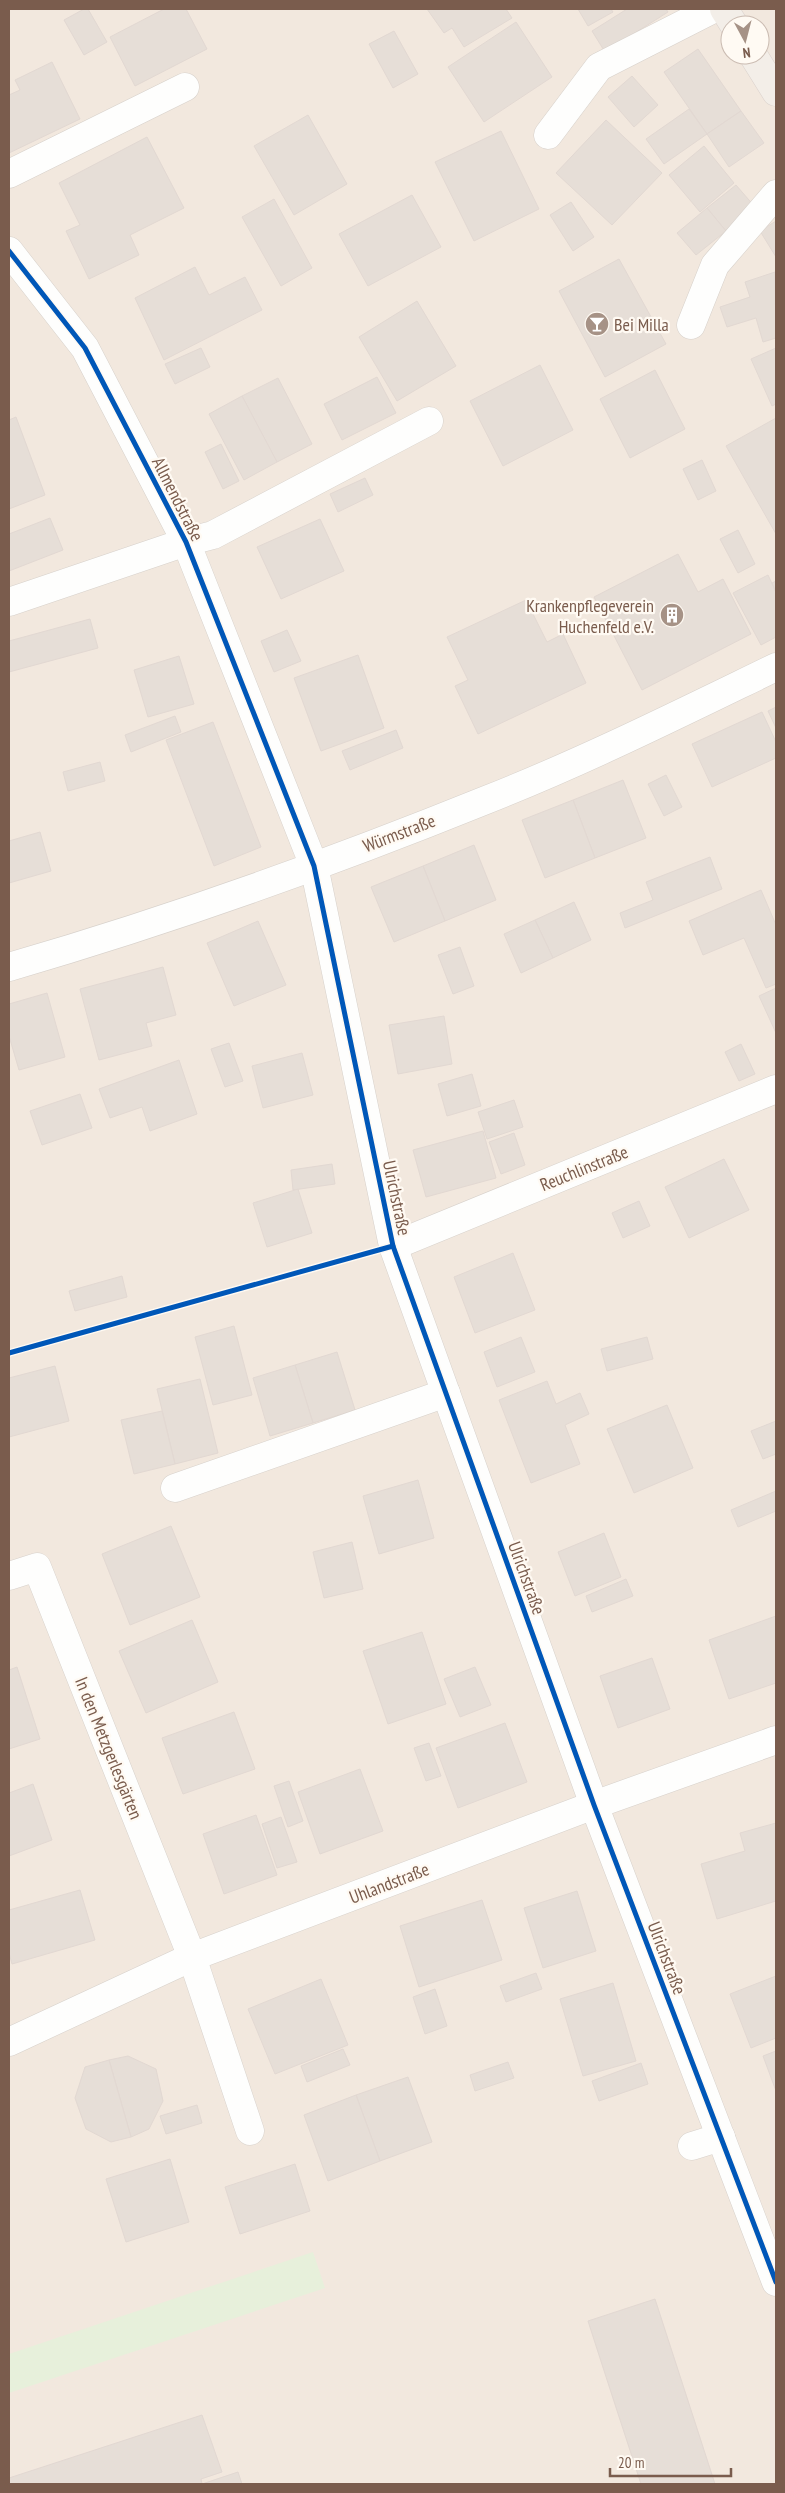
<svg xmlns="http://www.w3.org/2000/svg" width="785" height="2493" viewBox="0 0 785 2493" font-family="'PT Sans Narrow',sans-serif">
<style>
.residential{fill:#f2e8de;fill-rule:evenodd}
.green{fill:#e7f0db}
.building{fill:#e6ded7;stroke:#e2d8d2}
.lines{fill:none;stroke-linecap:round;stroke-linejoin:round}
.minor-casing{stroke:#d7d1cb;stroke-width:29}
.major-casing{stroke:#dad1cc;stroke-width:29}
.minor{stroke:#fefefd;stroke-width:28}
.major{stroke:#f3eee8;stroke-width:28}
.cycleway-casing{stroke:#fffaf3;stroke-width:8}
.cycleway{stroke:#0057b8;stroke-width:5}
.labels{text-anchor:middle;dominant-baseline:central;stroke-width:4.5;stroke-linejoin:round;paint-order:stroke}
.poi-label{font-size:18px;fill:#7a5c4d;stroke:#fffaf3;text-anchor:start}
.street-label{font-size:18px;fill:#7a5c4d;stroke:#fffaf3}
</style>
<rect width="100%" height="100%" fill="#f9f5f0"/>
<path class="residential" d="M 9,9 L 776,9 L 776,2484 L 9,2484 ZM 730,25 L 760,25 L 760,55 L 730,55 Z"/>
<path class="green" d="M 313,2252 L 325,2288 L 9,2393 L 9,2354 Z"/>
<g class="building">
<path d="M 84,9 L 88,9 L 107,42 L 84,55 L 64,20 Z"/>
<path d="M 164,9 L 186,9 L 207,49 L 135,86 L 110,37 Z"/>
<path d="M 427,9 L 506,9 L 512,18 L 464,47 L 452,28 L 444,33 Z"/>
<path d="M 578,9 L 611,9 L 613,12 L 588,26 Z"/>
<path d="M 627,9 L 666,9 L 668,12 L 605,52 L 592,31 Z"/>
<path d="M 516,22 L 552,77 L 484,122 L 448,67 Z"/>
<path d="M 394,31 L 418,74 L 393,88 L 369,44 Z"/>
<path d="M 698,49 L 741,111 L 707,134 L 664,72 Z"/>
<path d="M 52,62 L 80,119 L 9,153 L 9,95 L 20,90 L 15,80 Z"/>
<path d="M 632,76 L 658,105 L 634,127 L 608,97 Z"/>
<path d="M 689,109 L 707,134 L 664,164 L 646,139 Z"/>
<path d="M 741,111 L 764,143 L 729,167 L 707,134 Z"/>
<path d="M 308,115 L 347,184 L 294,215 L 254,146 Z"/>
<path d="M 606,120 L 662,173 L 612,225 L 556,173 Z"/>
<path d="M 501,131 L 539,209 L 474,241 L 435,162 Z"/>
<path d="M 147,137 L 184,208 L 130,235 L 139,255 L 89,279 L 66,231 L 80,225 L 59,183 Z"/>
<path d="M 704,146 L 734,183 L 700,212 L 669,175 Z"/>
<path d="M 736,185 L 755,207 L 726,231 L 707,208 Z"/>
<path d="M 412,195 L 441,247 L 368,286 L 339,234 Z"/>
<path d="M 274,199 L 312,268 L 281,286 L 242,217 Z"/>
<path d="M 571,202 L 594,237 L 573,251 L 550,215 Z"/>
<path d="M 707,208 L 726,231 L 696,255 L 677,233 Z"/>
<path d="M 776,221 L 776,257 L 760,231 Z"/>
<path d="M 619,259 L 666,344 L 605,377 L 559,291 Z"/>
<path d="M 195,267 L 209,295 L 245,277 L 262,310 L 164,360 L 135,298 Z"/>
<path d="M 775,272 L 776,338 L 763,342 L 756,318 L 727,327 L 720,307 L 750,297 L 745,282 Z"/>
<path d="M 417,301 L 456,366 L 397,401 L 359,337 Z"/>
<path d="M 201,348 L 210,367 L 175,384 L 165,364 Z"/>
<path d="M 776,348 L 776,404 L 772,406 L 751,359 Z"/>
<path d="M 540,365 L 573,430 L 503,466 L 470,401 Z"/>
<path d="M 655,370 L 685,429 L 630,458 L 600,399 Z"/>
<path d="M 377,377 L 396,413 L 342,440 L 324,404 Z"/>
<path d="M 278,378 L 312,444 L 277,462 L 242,396 Z"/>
<path d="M 242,396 L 277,462 L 244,480 L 209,414 Z"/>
<path d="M 16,417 L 45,495 L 9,509 L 9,420 Z"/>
<path d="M 776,418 L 776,534 L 726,446 Z"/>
<path d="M 221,444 L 239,481 L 223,489 L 205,452 Z"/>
<path d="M 702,460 L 716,491 L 698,500 L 683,469 Z"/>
<path d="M 365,478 L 373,495 L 338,512 L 330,494 Z"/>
<path d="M 50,518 L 63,550 L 9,571 L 9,534 Z"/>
<path d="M 320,519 L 344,571 L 281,599 L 257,547 Z"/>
<path d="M 738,530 L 755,564 L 738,573 L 720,539 Z"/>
<path d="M 678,554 L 698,592 L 723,579 L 751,634 L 642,690 L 594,597 Z"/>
<path d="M 768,575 L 776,592 L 776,637 L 761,645 L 733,593 Z"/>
<path d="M 776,581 L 776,592 L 772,583 Z"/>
<path d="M 526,600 L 547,642 L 563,634 L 586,683 L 478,734 L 455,686 L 468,680 L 447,637 Z"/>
<path d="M 90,619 L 98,648 L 9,672 L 9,641 Z"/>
<path d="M 287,630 L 301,661 L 274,672 L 261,641 Z"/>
<path d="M 358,655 L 384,728 L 321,751 L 294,678 Z"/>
<path d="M 179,656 L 194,704 L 148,717 L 134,670 Z"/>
<path d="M 776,707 L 776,728 L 768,711 Z"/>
<path d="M 762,712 L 776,742 L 776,758 L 712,787 L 692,744 Z"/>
<path d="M 175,716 L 181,732 L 131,752 L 125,735 Z"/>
<path d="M 213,722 L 261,847 L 214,866 L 166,740 Z"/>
<path d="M 396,730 L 403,748 L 350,770 L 342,751 Z"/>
<path d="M 100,762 L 105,781 L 68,791 L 63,772 Z"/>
<path d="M 666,775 L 682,807 L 664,816 L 648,784 Z"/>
<path d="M 623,780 L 646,838 L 595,858 L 573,800 Z"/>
<path d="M 573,800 L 595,858 L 545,878 L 522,820 Z"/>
<path d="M 40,832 L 51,871 L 9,883 L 9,841 Z"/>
<path d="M 474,845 L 496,900 L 445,921 L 423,866 Z"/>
<path d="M 710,857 L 722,889 L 625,928 L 620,913 L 653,900 L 646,882 Z"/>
<path d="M 423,866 L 445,921 L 394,942 L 371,887 Z"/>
<path d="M 761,890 L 776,925 L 776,984 L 766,988 L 744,938 L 703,955 L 689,921 Z"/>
<path d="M 574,902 L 591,940 L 553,958 L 535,920 Z"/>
<path d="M 535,920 L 553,958 L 521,973 L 504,934 Z"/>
<path d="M 258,921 L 286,985 L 234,1006 L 207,943 Z"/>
<path d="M 460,947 L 474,986 L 453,994 L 438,955 Z"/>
<path d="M 163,967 L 176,1015 L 146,1023 L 152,1046 L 99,1060 L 80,989 Z"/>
<path d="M 776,988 L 776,1033 L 759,996 Z"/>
<path d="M 47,993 L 65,1057 L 19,1070 L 9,1036 L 9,1004 Z"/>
<path d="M 444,1016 L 452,1064 L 398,1074 L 389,1025 Z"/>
<path d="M 229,1043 L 243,1081 L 225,1087 L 211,1049 Z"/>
<path d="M 741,1044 L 755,1074 L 739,1081 L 725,1052 Z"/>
<path d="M 302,1053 L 313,1095 L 263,1108 L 252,1066 Z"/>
<path d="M 179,1060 L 197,1114 L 150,1131 L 142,1107 L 110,1118 L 99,1089 Z"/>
<path d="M 472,1074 L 481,1106 L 447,1116 L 438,1084 Z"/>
<path d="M 80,1094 L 92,1128 L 42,1145 L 30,1111 Z"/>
<path d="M 514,1100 L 523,1127 L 487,1139 L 478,1112 Z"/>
<path d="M 483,1131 L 496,1178 L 426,1197 L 413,1150 Z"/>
<path d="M 514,1133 L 525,1165 L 501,1174 L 489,1142 Z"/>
<path d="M 724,1159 L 749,1210 L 689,1238 L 665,1187 Z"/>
<path d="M 332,1164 L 335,1184 L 293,1190 L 291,1170 Z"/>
<path d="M 298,1189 L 312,1233 L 267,1247 L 253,1203 Z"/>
<path d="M 639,1201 L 650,1226 L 623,1238 L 612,1213 Z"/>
<path d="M 513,1253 L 535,1310 L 475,1333 L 454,1277 Z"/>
<path d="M 122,1276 L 127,1297 L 75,1311 L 69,1291 Z"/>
<path d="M 234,1326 L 252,1395 L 213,1405 L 195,1337 Z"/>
<path d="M 521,1337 L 535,1372 L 497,1387 L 484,1352 Z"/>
<path d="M 647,1337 L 653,1359 L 607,1371 L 601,1349 Z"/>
<path d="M 337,1352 L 355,1410 L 313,1423 L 295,1365 Z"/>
<path d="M 295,1365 L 313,1423 L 270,1436 L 253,1378 Z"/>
<path d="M 55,1366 L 69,1421 L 9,1437 L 9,1378 Z"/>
<path d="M 200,1379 L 218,1453 L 175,1464 L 157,1389 Z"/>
<path d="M 547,1381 L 556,1404 L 580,1393 L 589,1414 L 565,1425 L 580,1464 L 531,1483 L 499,1400 Z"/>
<path d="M 667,1405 L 693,1468 L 634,1493 L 607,1429 Z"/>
<path d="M 162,1411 L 175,1464 L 134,1474 L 121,1420 Z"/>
<path d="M 776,1421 L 776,1454 L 763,1459 L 751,1431 Z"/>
<path d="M 418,1480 L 434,1538 L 379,1554 L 363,1496 Z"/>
<path d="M 776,1491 L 776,1511 L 738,1527 L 731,1510 Z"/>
<path d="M 171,1526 L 200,1597 L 130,1625 L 102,1554 Z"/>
<path d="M 604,1533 L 621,1577 L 575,1596 L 558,1552 Z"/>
<path d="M 352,1542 L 363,1589 L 324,1598 L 313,1552 Z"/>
<path d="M 626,1579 L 633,1596 L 592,1612 L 586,1596 Z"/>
<path d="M 776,1616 L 776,1683 L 729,1699 L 709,1640 Z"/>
<path d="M 192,1620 L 218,1682 L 146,1713 L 119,1651 Z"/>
<path d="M 422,1632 L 446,1704 L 388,1724 L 363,1651 Z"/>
<path d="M 652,1658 L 670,1709 L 618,1728 L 600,1676 Z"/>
<path d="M 17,1667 L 40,1739 L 9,1749 L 9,1670 Z"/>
<path d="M 475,1667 L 491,1705 L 460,1717 L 444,1679 Z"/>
<path d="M 234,1712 L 255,1769 L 183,1794 L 162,1738 Z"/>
<path d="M 505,1723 L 527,1782 L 458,1808 L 436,1748 Z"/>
<path d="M 429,1743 L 441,1776 L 426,1781 L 414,1748 Z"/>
<path d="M 360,1769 L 383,1831 L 320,1854 L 298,1792 Z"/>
<path d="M 289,1781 L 303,1821 L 288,1827 L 274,1786 Z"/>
<path d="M 33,1784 L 52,1840 L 9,1856 L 9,1793 Z"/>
<path d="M 256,1815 L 277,1875 L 224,1894 L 203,1834 Z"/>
<path d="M 281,1817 L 297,1862 L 277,1868 L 262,1824 Z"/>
<path d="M 776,1823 L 776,1901 L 717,1919 L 701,1864 L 745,1851 L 740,1833 Z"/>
<path d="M 80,1890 L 95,1940 L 12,1964 L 9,1953 L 9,1910 Z"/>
<path d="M 577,1891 L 596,1951 L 543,1968 L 524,1908 Z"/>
<path d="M 482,1900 L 502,1960 L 419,1987 L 400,1926 Z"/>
<path d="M 536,1973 L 542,1989 L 506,2002 L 500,1986 Z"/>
<path d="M 776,1976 L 776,2038 L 751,2048 L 730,1994 Z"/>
<path d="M 321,1979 L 348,2045 L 275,2074 L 248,2009 Z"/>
<path d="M 613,1983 L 636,2061 L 583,2076 L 560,1999 Z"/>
<path d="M 435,1989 L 447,2026 L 425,2034 L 413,1997 Z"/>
<path d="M 343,2049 L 350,2065 L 307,2082 L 301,2066 Z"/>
<path d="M 776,2051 L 776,2091 L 763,2056 Z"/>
<path d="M 128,2056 L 156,2069 L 163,2101 L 149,2129 L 131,2137 L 109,2060 Z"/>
<path d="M 109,2060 L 131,2137 L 111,2142 L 86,2129 L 75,2098 L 85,2067 Z"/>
<path d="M 508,2062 L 514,2078 L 475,2091 L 470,2075 Z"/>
<path d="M 641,2063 L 648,2084 L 599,2101 L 592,2081 Z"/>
<path d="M 408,2077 L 432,2142 L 380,2161 L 356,2095 Z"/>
<path d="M 356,2095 L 380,2161 L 328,2181 L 304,2115 Z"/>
<path d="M 197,2105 L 202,2123 L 166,2134 L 160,2116 Z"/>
<path d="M 170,2159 L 189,2222 L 126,2242 L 106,2179 Z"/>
<path d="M 295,2164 L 310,2211 L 240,2234 L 225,2187 Z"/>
<path d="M 655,2299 L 715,2484 L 641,2484 L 609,2386 L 588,2321 Z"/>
<path d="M 202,2415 L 222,2472 L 201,2479 L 202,2484 L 9,2484 L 9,2478 Z"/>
<path d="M 238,2472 L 242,2484 L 202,2484 Z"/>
</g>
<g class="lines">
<g class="minor-casing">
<g id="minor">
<path d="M 548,135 L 599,67 L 713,9"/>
<path d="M 9,174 L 185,87"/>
<path d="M 9,251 L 85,348 L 186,542 L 314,866 L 393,1246 L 594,1805 L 776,2282"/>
<path d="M 691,325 L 715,265 L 776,194"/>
<path d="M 9,602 L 186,542 L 213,535 L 429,421"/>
<path d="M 9,967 C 171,920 330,863 486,800 C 585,761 681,713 776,667"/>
<path d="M 393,1246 L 776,1089"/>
<path d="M 175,1488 L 446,1393"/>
<path d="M 9,1576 L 37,1567 L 192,1957 L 250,2131"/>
<path d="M 9,2042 L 192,1957 L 594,1805 L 776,1740"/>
<path d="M 692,2146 L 721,2137"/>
</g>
</g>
<g class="major-casing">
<g id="major">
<path d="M 724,9 L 734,25"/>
<path d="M 753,55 L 776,92"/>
</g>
</g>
<use href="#minor" class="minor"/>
<use href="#major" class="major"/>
<g class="cycleway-casing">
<g id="cycleway">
<path d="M 9,251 L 85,348 L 186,542 L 314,866 L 393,1246 L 594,1805 L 776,2282"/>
<path d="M 9,1353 L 393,1246"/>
</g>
</g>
<use href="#cycleway" class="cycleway"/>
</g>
<defs>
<g id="bar-disc" transform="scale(1.25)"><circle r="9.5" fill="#a69286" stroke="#fffaf3"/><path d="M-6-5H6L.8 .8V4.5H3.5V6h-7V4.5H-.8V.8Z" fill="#fff"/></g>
<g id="building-disc" transform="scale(1.25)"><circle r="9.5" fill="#a69286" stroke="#fffaf3"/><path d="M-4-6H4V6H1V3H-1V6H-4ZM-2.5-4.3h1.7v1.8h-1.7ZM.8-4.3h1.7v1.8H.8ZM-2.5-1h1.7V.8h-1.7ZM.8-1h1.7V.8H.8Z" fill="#fff"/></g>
</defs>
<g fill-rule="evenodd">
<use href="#bar-disc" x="597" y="324"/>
<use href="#building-disc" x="672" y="615"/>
</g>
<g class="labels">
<g class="poi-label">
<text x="614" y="324">Bei Milla</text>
<text x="654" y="605" text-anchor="end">Krankenpflegeverein<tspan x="654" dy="21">Huchenfeld e.V.</tspan></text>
</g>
<g class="street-label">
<text transform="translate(178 499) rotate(63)">Allmendstraße</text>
<text transform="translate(399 833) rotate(-21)">Würmstraße</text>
<text transform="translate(584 1168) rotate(-22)">Reuchlinstraße</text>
<text transform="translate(397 1198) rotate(78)">Ulrichstraße</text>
<text transform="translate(527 1578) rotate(70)">Ulrichstraße</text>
<text transform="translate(109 1748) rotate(68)">In den Metzgerlesgärten</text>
<text transform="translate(389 1883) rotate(-21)">Uhlandstraße</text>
<text transform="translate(667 1958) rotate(69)">Ulrichstraße</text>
</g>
</g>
<rect width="785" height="2493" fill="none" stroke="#7a5c4d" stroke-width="20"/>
<g transform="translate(745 40) rotate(173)"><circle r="24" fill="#fffaf3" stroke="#cabbb1"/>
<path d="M0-4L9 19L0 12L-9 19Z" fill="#a69286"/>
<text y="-8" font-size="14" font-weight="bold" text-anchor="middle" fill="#7a5c4d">N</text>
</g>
<path d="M610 2468v8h121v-8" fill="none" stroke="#7a5c4d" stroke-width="2.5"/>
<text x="618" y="2468" font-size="15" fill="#7a5c4d" stroke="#fffaf3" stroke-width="4" paint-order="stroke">20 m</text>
</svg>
